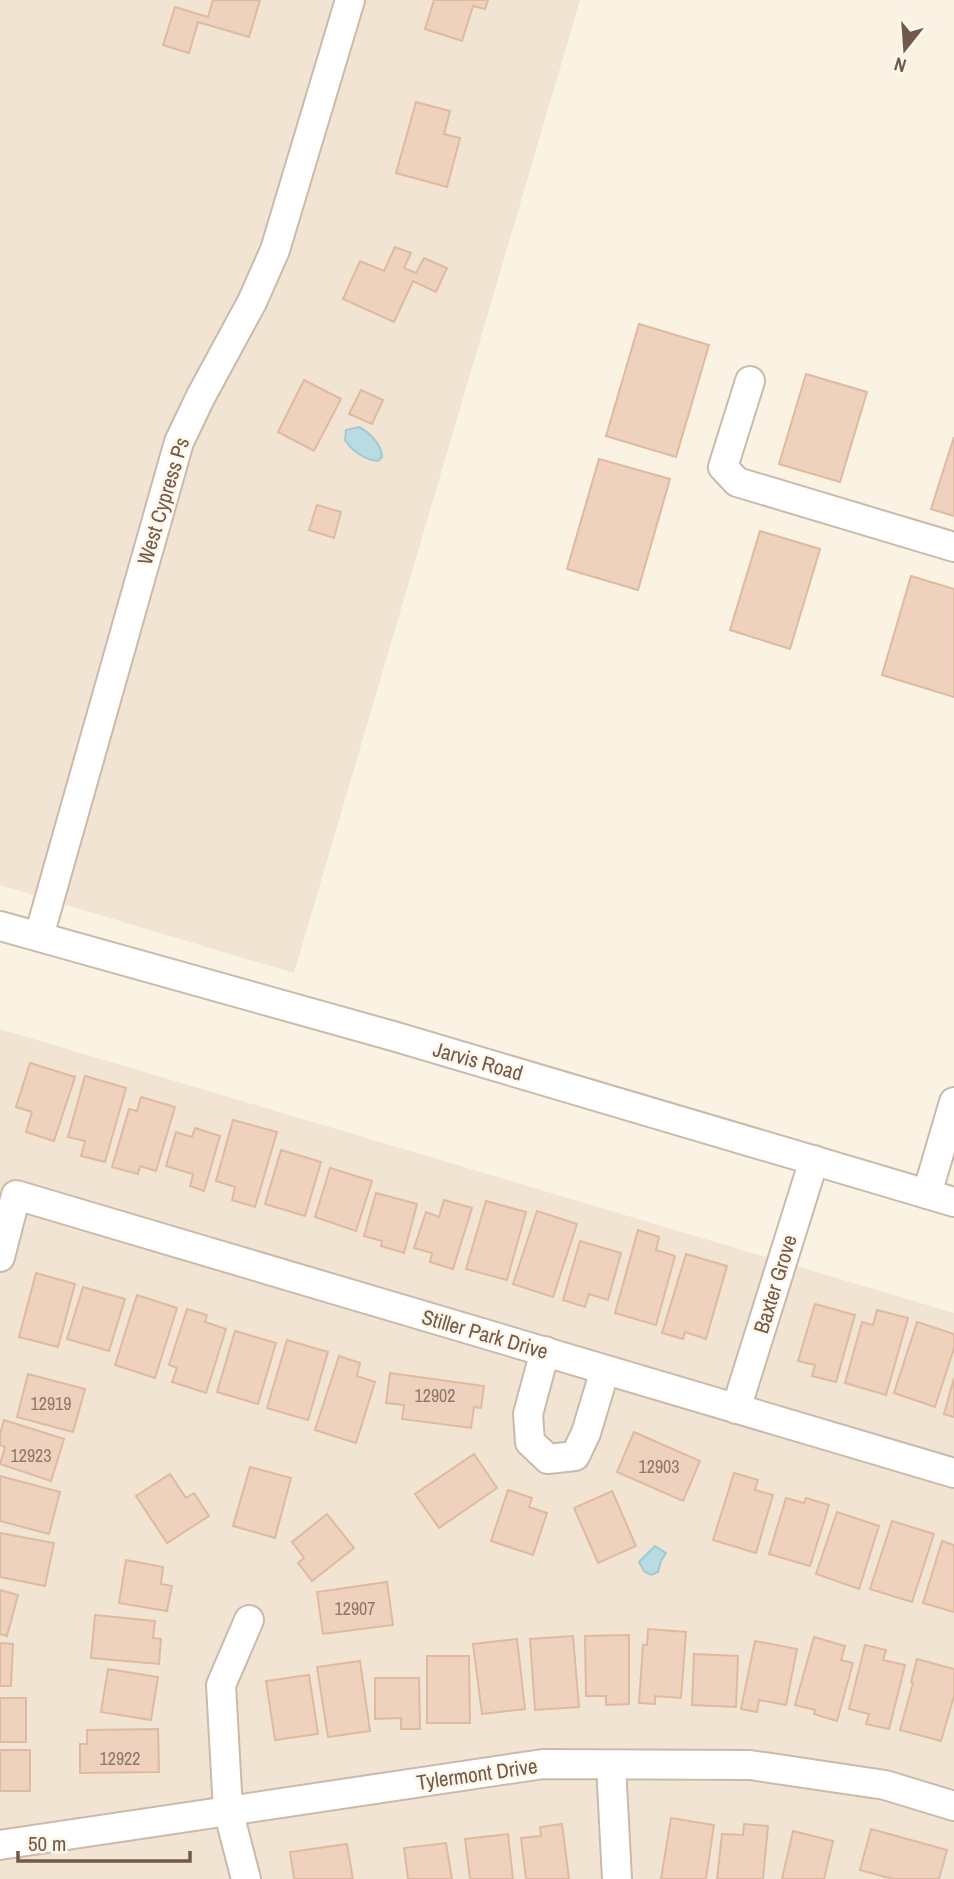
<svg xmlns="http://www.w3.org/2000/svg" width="954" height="1879" viewBox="0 0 954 1879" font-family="'Archivo Narrow',sans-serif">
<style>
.residential{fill:#f1e4d2}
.water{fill:#b9dbe2;stroke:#a0c9d3;stroke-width:2}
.building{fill:#eed2bd;stroke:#dfba9e;stroke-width:2}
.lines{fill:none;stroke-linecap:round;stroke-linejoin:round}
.minor-casing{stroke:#cbbaab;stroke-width:32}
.minor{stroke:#fff;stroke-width:28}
.labels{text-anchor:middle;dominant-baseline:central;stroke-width:5;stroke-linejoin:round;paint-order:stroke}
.number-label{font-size:18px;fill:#907868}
.street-label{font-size:21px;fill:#715a4b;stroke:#fef6e9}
</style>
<rect width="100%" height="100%" fill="#faf2e3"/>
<g class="residential">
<path d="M 0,0 L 580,0 L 294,973 L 0,885 Z"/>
<path d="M 0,1029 L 954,1313 L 954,1879 L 0,1879 Z"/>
</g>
<g class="water">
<path d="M 359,427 C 369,432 382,445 382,457 L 378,461 C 365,460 352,451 345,440 L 346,430 Z"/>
<path d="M 655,1546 L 666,1553 L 661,1561 L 658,1572 L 651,1575 L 644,1571 L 639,1562 Z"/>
</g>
<g class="building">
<path d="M 213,0 L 260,0 L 249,37 L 198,22 L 189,53 L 163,45 L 175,7 L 208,17 Z"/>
<path d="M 434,0 L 488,0 L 485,9 L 473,6 L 462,41 L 425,29 Z"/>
<path d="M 416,102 L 450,111 L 444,134 L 460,138 L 447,187 L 396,173 Z"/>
<path d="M 395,247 L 411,253 L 404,268 L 416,273 L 424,258 L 447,268 L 436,292 L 413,281 L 394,322 L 343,299 L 360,261 L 384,271 Z"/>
<path d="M 639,324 L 709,345 L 676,457 L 606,436 Z"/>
<path d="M 806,374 L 867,392 L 840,482 L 779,464 Z"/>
<path d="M 304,380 L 341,399 L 314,451 L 278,432 Z"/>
<path d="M 361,390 L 383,400 L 372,424 L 349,414 Z"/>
<path d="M 954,437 L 954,516 L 931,509 Z"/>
<path d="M 599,459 L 670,479 L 638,590 L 567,569 Z"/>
<path d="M 317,505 L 341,512 L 334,538 L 309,530 Z"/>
<path d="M 760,531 L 820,549 L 790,649 L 730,630 Z"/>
<path d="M 911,576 L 954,589 L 954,697 L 882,675 Z"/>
<path d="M 30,1063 L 75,1077 L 54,1141 L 26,1132 L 32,1112 L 16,1107 Z"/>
<path d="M 85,1076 L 126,1088 L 105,1162 L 81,1156 L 85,1141 L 68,1137 Z"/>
<path d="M 141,1097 L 175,1107 L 156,1171 L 140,1166 L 138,1174 L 112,1167 L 129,1109 L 137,1111 Z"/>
<path d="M 233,1120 L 277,1132 L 255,1207 L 232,1200 L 235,1187 L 216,1181 Z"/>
<path d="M 195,1128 L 220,1136 L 204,1191 L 190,1186 L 193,1174 L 166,1166 L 176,1132 L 192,1137 Z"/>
<path d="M 281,1150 L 321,1162 L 305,1216 L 265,1204 Z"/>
<path d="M 330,1168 L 372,1181 L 356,1231 L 315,1217 Z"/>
<path d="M 376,1193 L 417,1204 L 404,1253 L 381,1246 L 382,1241 L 364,1236 Z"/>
<path d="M 444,1200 L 472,1208 L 453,1269 L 430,1262 L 432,1253 L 414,1248 L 426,1212 L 439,1217 Z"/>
<path d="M 486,1201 L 526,1212 L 507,1280 L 466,1269 Z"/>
<path d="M 537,1211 L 577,1224 L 553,1297 L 513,1284 Z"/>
<path d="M 638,1230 L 659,1237 L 656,1250 L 675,1256 L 656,1325 L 615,1313 Z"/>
<path d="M 580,1241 L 621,1253 L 608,1300 L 589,1294 L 585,1307 L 563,1300 Z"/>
<path d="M 686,1254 L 727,1266 L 706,1339 L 685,1332 L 683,1339 L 662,1333 Z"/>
<path d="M 36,1273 L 75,1284 L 58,1347 L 19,1337 Z"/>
<path d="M 83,1287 L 125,1299 L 109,1351 L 67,1339 Z"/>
<path d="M 137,1295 L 177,1308 L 155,1378 L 115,1365 Z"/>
<path d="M 815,1304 L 855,1315 L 836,1382 L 812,1376 L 815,1365 L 798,1361 Z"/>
<path d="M 187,1309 L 207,1315 L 205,1322 L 226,1329 L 206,1393 L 172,1382 L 177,1368 L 169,1365 Z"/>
<path d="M 877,1310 L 908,1318 L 886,1395 L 845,1383 L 862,1322 L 873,1325 Z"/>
<path d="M 917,1322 L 954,1334 L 954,1348 L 935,1407 L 894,1393 Z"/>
<path d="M 235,1331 L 276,1343 L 258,1404 L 217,1392 Z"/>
<path d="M 287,1340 L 328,1352 L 308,1420 L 267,1408 Z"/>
<path d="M 339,1356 L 360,1363 L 357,1376 L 375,1382 L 356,1443 L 315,1430 Z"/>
<path d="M 390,1373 L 484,1386 L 481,1408 L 474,1407 L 471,1428 L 402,1419 L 404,1405 L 386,1403 Z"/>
<path d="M 28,1374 L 85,1389 L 73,1432 L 17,1417 Z"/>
<path d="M 954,1378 L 954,1417 L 944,1414 Z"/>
<path d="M 4,1420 L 64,1439 L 51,1481 L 0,1464 L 5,1447 L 0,1445 L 0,1434 Z"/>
<path d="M 634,1432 L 700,1461 L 683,1501 L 617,1472 Z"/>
<path d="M 474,1454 L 497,1488 L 439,1528 L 415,1494 Z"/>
<path d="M 250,1467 L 291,1478 L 275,1538 L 233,1526 Z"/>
<path d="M 734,1473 L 758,1480 L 755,1490 L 773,1495 L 756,1553 L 713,1540 Z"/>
<path d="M 170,1474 L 186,1498 L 194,1493 L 209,1516 L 167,1543 L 136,1496 Z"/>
<path d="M 0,1476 L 60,1492 L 49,1534 L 0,1521 Z"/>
<path d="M 508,1490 L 532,1498 L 529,1507 L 547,1513 L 533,1555 L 491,1541 Z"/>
<path d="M 612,1491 L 636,1546 L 598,1563 L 574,1508 Z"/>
<path d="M 786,1498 L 804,1503 L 806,1498 L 829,1505 L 810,1566 L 769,1554 Z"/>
<path d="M 837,1512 L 879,1526 L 859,1589 L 816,1574 Z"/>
<path d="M 327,1514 L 354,1548 L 312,1581 L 298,1563 L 304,1558 L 292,1542 Z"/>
<path d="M 892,1521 L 934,1534 L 912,1602 L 870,1589 Z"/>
<path d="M 0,1533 L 54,1543 L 45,1586 L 0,1577 Z"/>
<path d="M 942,1541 L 954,1545 L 954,1612 L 923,1603 Z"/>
<path d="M 126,1560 L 163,1567 L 161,1584 L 172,1586 L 167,1611 L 119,1603 Z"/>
<path d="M 387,1582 L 393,1625 L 323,1634 L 317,1592 Z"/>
<path d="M 0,1590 L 18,1595 L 7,1636 L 0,1634 Z"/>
<path d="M 95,1615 L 155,1621 L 153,1638 L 161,1639 L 159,1664 L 91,1658 Z"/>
<path d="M 648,1629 L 686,1632 L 681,1698 L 655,1696 L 655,1704 L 639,1703 L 643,1645 L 647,1645 Z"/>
<path d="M 629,1635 L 629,1704 L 606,1705 L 606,1696 L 586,1696 L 585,1636 Z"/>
<path d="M 573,1636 L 579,1707 L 535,1710 L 530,1639 Z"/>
<path d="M 814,1637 L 845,1646 L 841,1660 L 853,1663 L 837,1721 L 814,1714 L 815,1710 L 795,1705 Z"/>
<path d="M 517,1639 L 525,1709 L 482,1714 L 473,1644 Z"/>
<path d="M 755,1641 L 797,1649 L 786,1705 L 759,1700 L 757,1712 L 741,1709 Z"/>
<path d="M 0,1643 L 13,1644 L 11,1686 L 0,1686 Z"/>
<path d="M 865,1645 L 886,1650 L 883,1660 L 905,1665 L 889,1729 L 866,1724 L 869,1714 L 849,1709 Z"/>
<path d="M 694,1654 L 738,1656 L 736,1707 L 692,1705 Z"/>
<path d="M 427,1656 L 469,1656 L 470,1723 L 427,1723 Z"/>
<path d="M 917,1659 L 954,1669 L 954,1696 L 941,1741 L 900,1730 L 913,1683 L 911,1682 Z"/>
<path d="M 360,1661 L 370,1731 L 328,1737 L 317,1667 Z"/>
<path d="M 108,1669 L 158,1677 L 151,1720 L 101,1712 Z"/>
<path d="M 309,1675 L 318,1734 L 275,1740 L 266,1681 Z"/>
<path d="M 375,1678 L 419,1678 L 420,1729 L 401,1729 L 401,1718 L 375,1719 Z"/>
<rect x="0" y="1698" width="26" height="44"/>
<path d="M 158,1729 L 159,1772 L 80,1773 L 80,1744 L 87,1744 L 87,1730 Z"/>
<rect x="0" y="1750" width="30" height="41"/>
<path d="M 671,1818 L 714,1825 L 706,1879 L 661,1879 Z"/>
<path d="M 562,1824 L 569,1879 L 526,1879 L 521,1838 L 541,1836 L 540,1827 Z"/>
<path d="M 744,1824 L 768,1826 L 763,1879 L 717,1879 L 722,1834 L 743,1835 Z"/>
<path d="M 871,1829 L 947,1850 L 939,1879 L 893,1879 L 860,1870 Z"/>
<path d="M 793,1831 L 833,1841 L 824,1879 L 782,1879 Z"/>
<path d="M 508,1834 L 513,1879 L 470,1879 L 465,1839 Z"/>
<path d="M 446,1843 L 452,1879 L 408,1879 L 404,1848 Z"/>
<path d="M 347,1844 L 353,1879 L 294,1879 L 290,1852 Z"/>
</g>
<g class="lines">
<g class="minor-casing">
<g id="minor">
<path d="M 750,381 L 723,467 L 737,482 L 954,547"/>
<path d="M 0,926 L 393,1036 L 954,1202"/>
<path d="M 39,936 L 179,442 L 201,396 L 252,302 L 275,250 L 350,0"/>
<path d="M 927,1194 L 954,1102"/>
<path d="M 0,1257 L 16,1195 L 954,1473"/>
<path d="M 545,1351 L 528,1414 L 530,1442 L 548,1459 L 575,1456 L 586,1433 L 605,1370"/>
<path d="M 736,1409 L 814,1160"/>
<path d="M 611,1765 L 617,1879"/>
<path d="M 0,1845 L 543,1764 L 750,1765 L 885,1785 L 954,1806"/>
<path d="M 246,1879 L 228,1810 L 221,1685 L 249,1620"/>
</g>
</g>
<use href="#minor" class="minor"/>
</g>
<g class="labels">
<g class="number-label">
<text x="435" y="1395">12902</text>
<text x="51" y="1403">12919</text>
<text x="31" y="1455">12923</text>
<text x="659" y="1466">12903</text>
<text x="355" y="1608">12907</text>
<text x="120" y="1758">12922</text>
</g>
<g class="street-label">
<text transform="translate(163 501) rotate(-73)">West Cypress Ps</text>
<text transform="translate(478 1061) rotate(16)">Jarvis Road</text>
<text transform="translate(775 1284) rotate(-73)">Baxter Grove</text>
<text transform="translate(485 1334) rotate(16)">Stiller Park Drive</text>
<text transform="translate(477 1774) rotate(-8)">Tylermont Drive</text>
</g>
</g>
<g transform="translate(905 49) rotate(197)" stroke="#fef6e9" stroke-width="5" paint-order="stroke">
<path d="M0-5L12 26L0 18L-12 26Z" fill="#715a4b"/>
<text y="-10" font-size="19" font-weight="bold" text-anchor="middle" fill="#715a4b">N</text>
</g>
<path d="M18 1851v10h172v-10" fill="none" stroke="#715a4b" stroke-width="3.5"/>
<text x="28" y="1851" font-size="21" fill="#715a4b" stroke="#fef6e9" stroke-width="5" paint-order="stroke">50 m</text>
</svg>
